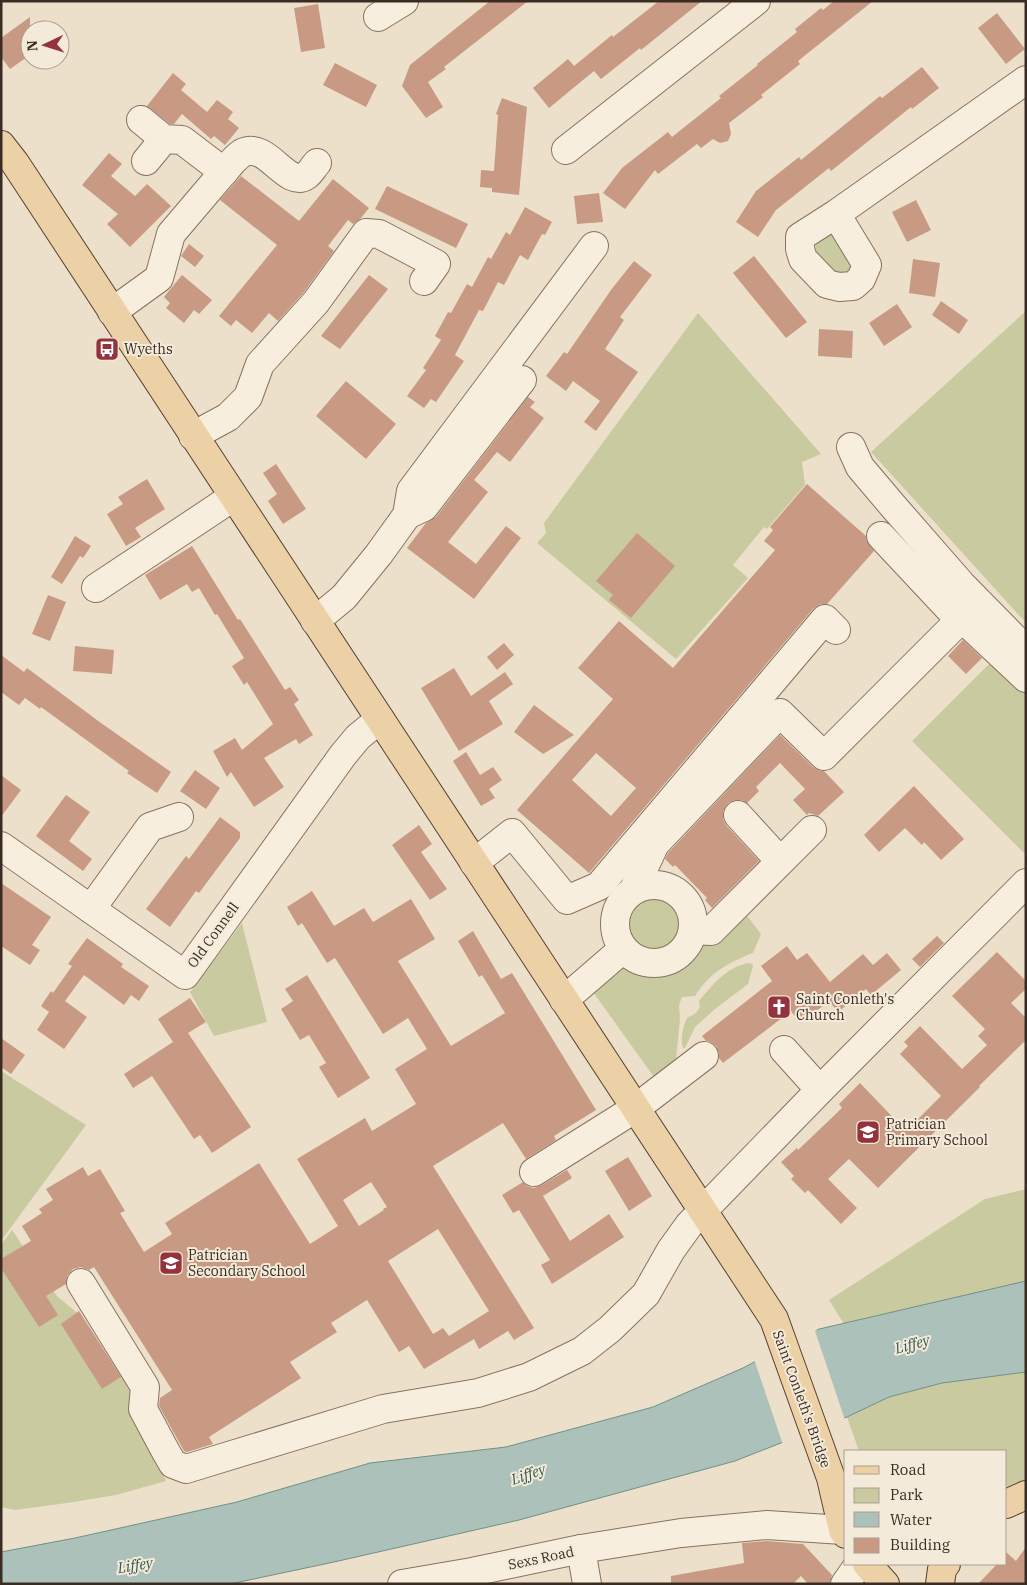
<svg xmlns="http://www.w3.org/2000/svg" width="1027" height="1585" viewBox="0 0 1027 1585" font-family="'IBM Plex Serif',serif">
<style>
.green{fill:#c9ca9f}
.water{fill:#abc1b9;stroke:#719086}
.pier{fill:#ece0cb}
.building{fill:#c89a83;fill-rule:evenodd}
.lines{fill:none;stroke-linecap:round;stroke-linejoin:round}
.minor-casing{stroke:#887260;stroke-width:30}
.major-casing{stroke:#574133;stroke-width:30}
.minor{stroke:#f7eede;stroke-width:28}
.major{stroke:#ecd1a6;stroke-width:28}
.labels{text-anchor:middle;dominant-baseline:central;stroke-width:4;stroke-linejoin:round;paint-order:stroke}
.poi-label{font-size:14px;fill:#3a2c22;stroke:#f4eada;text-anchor:start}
.street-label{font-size:14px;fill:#3a2c22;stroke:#f4eada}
.water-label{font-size:15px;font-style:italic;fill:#335953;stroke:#f4eada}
</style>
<rect width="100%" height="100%" fill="#ece0cb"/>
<g class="green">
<path d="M 835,230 L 856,272 L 839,279 C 822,260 798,244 835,230 Z"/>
<path d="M 1026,311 L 1026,623 L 871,452 Z"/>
<path d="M 698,313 L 821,454 L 802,462 L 805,485 L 767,529 L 764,527 L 733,565 L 748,578 L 676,659 L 537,543 L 546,533 L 544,523 Z"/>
<path d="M 993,660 L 1026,693 L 1026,851 L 1024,853 L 912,741 Z"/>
<circle cx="650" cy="923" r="30"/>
<path d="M 742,909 L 761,934 L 753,953 C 728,963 710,972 695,996 L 682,997 L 679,1005 L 680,1019 L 676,1059 L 654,1077 L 593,992 L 627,962 C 645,969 665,973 683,964 C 689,961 694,953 699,948 C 713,934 728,921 742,909 Z"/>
<path d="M 242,923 L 267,1022 L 214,1036 L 190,992 Z"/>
<path d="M 748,963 L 752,964 L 753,966 L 748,984 L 715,1009 L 695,1027 L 685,1048 L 683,1048 C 680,1038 683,1027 687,1018 L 696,1013 L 700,1007 L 699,1001 C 712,985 727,967 748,963 Z"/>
<path d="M 1,1071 L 86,1125 L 1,1241 Z"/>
<path d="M 1026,1189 L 1026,1281 L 844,1324 L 829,1300 L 985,1199 Z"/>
<path d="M 12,1230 L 57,1296 L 83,1318 L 132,1393 L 132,1410 L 166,1481 L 116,1495 L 67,1503 L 15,1510 L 1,1507 L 1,1245 Z"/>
<path d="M 1026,1372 L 1026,1481 L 1006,1487 L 1006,1451 L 859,1451 L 847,1417 L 889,1397 L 942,1383 Z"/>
</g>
<path class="water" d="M 1026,1281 L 1026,1372 L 942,1383 L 889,1397 L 847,1417 L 735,1461 L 519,1520 L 334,1562 L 230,1584 L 1,1584 L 1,1552 L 75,1538 L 237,1502 L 370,1463 L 506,1447 L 653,1407 L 743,1368 L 815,1330 Z"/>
<path class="pier" d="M 820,1327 L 815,1331 L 845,1420 L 783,1445 L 754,1359 L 814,1328 Z"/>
<g class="building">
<path d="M 490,1 L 528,1 L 444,67 L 446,69 L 428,82 L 443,107 L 426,118 L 402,86 L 410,65 Z"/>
<path d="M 659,1 L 702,1 L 641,50 L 640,48 L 601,79 L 594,71 L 549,108 L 533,88 L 568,59 L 574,66 L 612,35 L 613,37 Z"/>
<path d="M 834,1 L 873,1 L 798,61 L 800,64 L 761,95 L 763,97 L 729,123 L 731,134 L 728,141 L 720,143 L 713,139 L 701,148 L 697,144 L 658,174 L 655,170 L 625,209 L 603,193 L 622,168 L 668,132 L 672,137 L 721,98 L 719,96 L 758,65 L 757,64 L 797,32 L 795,29 L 821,8 L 823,10 Z"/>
<path d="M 318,4 L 325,48 L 301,52 L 294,8 Z"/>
<path d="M 997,13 L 1025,49 L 1006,64 L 978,28 Z"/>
<path d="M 30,17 L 30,55 L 10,69 L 1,57 L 1,38 Z"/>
<path d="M 335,63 L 377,85 L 366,107 L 323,85 Z"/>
<path d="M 922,67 L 939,88 L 912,109 L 911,107 L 831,171 L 829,168 L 776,210 L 758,237 L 736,222 L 756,191 L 799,157 L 801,160 L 880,96 L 882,98 Z"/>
<path d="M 173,73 L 186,84 L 181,90 L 207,112 L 217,100 L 233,112 L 228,119 L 239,128 L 225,145 L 214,136 L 211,139 L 182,114 L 174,124 L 170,124 L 147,106 Z"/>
<path d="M 502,98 L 527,107 L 519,195 L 492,192 L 492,188 L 480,187 L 481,170 L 494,171 L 498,115 L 496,114 Z"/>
<path d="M 109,153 L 122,164 L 111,176 L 135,196 L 147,184 L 171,206 L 130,247 L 107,224 L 118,214 L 82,185 Z"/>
<path d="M 241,176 L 299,221 L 333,179 L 369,208 L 361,218 L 353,224 L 348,220 L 328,246 L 334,251 L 304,292 L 278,321 L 269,313 L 252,333 L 236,320 L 231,326 L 219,316 L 277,245 L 220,200 Z"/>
<path d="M 387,186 L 468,224 L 456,248 L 375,209 Z"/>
<path d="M 599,193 L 603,222 L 577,224 L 574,196 Z"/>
<path d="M 916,200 L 931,230 L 907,242 L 892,212 Z"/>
<path d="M 525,207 L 552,222 L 545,235 L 542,234 L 528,260 L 520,255 L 504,285 L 498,282 L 483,311 L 479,310 L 455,355 L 464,361 L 436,402 L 431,399 L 424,408 L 407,396 L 426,370 L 423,368 L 441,340 L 435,336 L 448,312 L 451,313 L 467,284 L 472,287 L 488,257 L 491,259 L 506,232 L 510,235 Z"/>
<path d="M 189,244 L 204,256 L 195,267 L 181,256 Z"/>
<path d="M 754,256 L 807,322 L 786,338 L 733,273 Z"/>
<path d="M 913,259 L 940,263 L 935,297 L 909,293 Z"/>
<path d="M 634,261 L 652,275 L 620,317 L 624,320 L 605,349 L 638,372 L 596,431 L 584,422 L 600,401 L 573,381 L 566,391 L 546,376 L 564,352 L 567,354 L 611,290 Z"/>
<path d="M 182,275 L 212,300 L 199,314 L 194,310 L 184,323 L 166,308 L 170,303 L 164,297 Z"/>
<path d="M 369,275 L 388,289 L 340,349 L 321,336 Z"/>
<path d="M 941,301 L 968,320 L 959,334 L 932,315 Z"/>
<path d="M 897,304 L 912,327 L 884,346 L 869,323 Z"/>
<path d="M 819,329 L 853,331 L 852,358 L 818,356 Z"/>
<path d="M 346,381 L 396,424 L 366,459 L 316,416 Z"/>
<path d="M 528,397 L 535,402 L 530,407 L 544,418 L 510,462 L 497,452 L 474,480 L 488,492 L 448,542 L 476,564 L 506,526 L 521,538 L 474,599 L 407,548 L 426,523 L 436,517 Z"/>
<path d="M 276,464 L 306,509 L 283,524 L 268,501 L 277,494 L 263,473 Z"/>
<path d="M 147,479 L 165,509 L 135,528 L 141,537 L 126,546 L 107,514 L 123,504 L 118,497 Z"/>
<path d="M 807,484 L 866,536 L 866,540 L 874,551 L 827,604 L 820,604 L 813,609 L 589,873 L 517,810 L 613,699 L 578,668 L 619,621 L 673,668 L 775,550 L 764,541 L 773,530 L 770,527 ZM 596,753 L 636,788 L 611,816 L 572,780 Z"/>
<path d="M 637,533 L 675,566 L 631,618 L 609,600 L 613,595 L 596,581 Z"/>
<path d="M 75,536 L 91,546 L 83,558 L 80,556 L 62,584 L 51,577 Z"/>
<path d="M 192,546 L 238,620 L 240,619 L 285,690 L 290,687 L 299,700 L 294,704 L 313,735 L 299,744 L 296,739 L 264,758 L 284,787 L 254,807 L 231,772 L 227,777 L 213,751 L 235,738 L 242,750 L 273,724 L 247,682 L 244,685 L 232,666 L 244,658 L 217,614 L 215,615 L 199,588 L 192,592 L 187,584 L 160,600 L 145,575 Z"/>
<path d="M 48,595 L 66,602 L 50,641 L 32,634 Z"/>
<path d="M 963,640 L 982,658 L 966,674 L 948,656 Z"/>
<path d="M 504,643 L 514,655 L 497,670 L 487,657 Z"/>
<path d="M 75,646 L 114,650 L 112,674 L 73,671 Z"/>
<path d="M 1,655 L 24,672 L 27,668 L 101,723 L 171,772 L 157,793 L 127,773 L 129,771 L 41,707 L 40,709 L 25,698 L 19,705 L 1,692 Z"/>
<path d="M 454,668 L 471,696 L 505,672 L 513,684 L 489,701 L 503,724 L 459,751 L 421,688 Z"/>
<path d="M 534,705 L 574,735 L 543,754 L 514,732 Z"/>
<path d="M 780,735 L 813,767 L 820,771 L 824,771 L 844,792 L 818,816 L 809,813 L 807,815 L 793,800 L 805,789 L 780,763 L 756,787 L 759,791 L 747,803 L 742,800 L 735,800 L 728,803 L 723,811 L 723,819 L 726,825 L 759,861 L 712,908 L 705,900 L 707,898 L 675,865 L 673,867 L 665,859 L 668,853 Z"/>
<path d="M 466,752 L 480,775 L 493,767 L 502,780 L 489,789 L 495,798 L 481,806 L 453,761 Z"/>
<path d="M 195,770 L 220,788 L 206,809 L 180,791 Z"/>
<path d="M 1,775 L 21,790 L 1,817 Z"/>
<path d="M 914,786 L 964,839 L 941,860 L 924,842 L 922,845 L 905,828 L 879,852 L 864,835 Z"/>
<path d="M 66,795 L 90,812 L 69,841 L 92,859 L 83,871 L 36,836 Z"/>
<path d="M 220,817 L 240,832 L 240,838 L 199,893 L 196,891 L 170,927 L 146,909 L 186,856 L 189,859 Z"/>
<path d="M 419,825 L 432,844 L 421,852 L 447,889 L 430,900 L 392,845 Z"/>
<path d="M 1,883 L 51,917 L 32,945 L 40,950 L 30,965 L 1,946 Z"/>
<path d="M 312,891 L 334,926 L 364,908 L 373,922 L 411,899 L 435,939 L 398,961 L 451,1046 L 505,1013 L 482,975 L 479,977 L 458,941 L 473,931 L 501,979 L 512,973 L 596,1110 L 554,1136 L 556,1140 L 526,1159 L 503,1123 L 433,1166 L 534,1328 L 514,1340 L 508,1331 L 479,1349 L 474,1339 L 424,1369 L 409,1346 L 399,1352 L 367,1300 L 331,1323 L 337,1332 L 290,1362 L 301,1378 L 209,1437 L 213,1444 L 187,1452 L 184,1451 L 159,1406 L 160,1398 L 172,1390 L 94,1267 L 89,1270 L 81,1267 L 73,1269 L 67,1276 L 66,1284 L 46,1296 L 58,1315 L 39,1327 L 1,1268 L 1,1259 L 31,1241 L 22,1226 L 42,1213 L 39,1209 L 53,1200 L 46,1189 L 83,1167 L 88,1176 L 100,1169 L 125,1211 L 120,1213 L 144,1252 L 172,1234 L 165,1223 L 259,1163 L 310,1244 L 338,1226 L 297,1159 L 365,1118 L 372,1131 L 416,1104 L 395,1069 L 427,1049 L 408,1018 L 383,1034 L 335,958 L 327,963 L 302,923 L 298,926 L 287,907 ZM 371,1182 L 387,1207 L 383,1209 L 384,1210 L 359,1226 L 343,1200 ZM 438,1229 L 489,1311 L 449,1336 L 443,1328 L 433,1334 L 388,1261 Z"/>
<path d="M 937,936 L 944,943 L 920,967 L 912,959 Z"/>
<path d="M 87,938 L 123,964 L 121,967 L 149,986 L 139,1001 L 131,995 L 124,1005 L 84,975 L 65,1001 L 87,1017 L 64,1049 L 37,1030 L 49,1012 L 41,1006 L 51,991 L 53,993 L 72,966 L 68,964 Z"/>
<path d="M 787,946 L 797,960 L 807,953 L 830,982 L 863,954 L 873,965 L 887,953 L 901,970 L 871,995 L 866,989 L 838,1012 L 829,1001 L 805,1020 L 801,1016 L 797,1019 L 791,1011 L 723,1063 L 719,1058 L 719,1054 L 716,1046 L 710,1042 L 706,1041 L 702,1036 L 772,981 L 761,966 Z"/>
<path d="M 997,952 L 1026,981 L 1026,989 L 1011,1003 L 1026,1018 L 1026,1040 L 979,1086 L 980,1087 L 878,1188 L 849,1159 L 828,1179 L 857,1208 L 841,1224 L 808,1190 L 805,1193 L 791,1179 L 794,1176 L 781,1162 L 797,1148 L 798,1150 L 842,1108 L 839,1104 L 860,1083 L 906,1131 L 941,1096 L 900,1054 L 908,1046 L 904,1042 L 920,1026 L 962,1069 L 987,1045 L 978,1036 L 985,1029 L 952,996 Z"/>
<path d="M 307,975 L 370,1078 L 338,1098 L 319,1067 L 326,1063 L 309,1035 L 300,1040 L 281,1009 L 293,1001 L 285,989 Z"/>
<path d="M 190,998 L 206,1022 L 188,1033 L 251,1127 L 212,1153 L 200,1135 L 194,1139 L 152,1076 L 133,1088 L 124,1074 L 173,1042 L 158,1019 Z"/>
<path d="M 1,1038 L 25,1055 L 11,1074 L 1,1067 Z"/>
<path d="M 628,1157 L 652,1196 L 629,1211 L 605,1171 Z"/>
<path d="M 567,1170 L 572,1178 L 543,1196 L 570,1241 L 609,1214 L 624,1237 L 552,1284 L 541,1265 L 550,1260 L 519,1210 L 513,1213 L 502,1195 L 523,1182 L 527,1186 L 534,1188 L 542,1185 Z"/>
<path d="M 79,1311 L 121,1377 L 102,1389 L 61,1324 Z"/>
<path d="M 767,1541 L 803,1544 L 832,1575 L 830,1584 L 808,1584 L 801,1576 L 793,1584 L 671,1584 L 671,1576 L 744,1563 L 742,1543 Z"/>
<path d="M 1026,1547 L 1026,1584 L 978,1584 L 997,1564 L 1006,1564 L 1006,1552 L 1016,1561 Z"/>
</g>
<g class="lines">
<g class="minor-casing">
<g id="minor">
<path d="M 378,17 L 404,1"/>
<path d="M 141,120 L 164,139 L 182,140 L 224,172"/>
<path d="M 566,150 L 756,1"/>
<path d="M 146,161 L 164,139"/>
<path d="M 836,214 L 867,265 L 861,279 L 853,286 L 839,287 L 827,284 L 803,259 L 800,249 L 800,237 L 836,214 L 1026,80"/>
<path d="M 112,312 L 159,278 L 171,234 L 233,161 C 236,158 239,155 242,153 C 268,140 286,190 307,175 C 311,172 314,166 317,163"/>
<path d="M 193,436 L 228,417 L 248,397 L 260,364 L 316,302 L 366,233 L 379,234 L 436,264 L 424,281"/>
<path d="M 851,447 L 860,467 L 893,506 L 962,585 L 1026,650"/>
<path d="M 407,515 L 424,507 L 522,380"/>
<path d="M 881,536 L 955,615 L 962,618"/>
<path d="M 96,588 L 233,497"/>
<path d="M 315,621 L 344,597 L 379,554 L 407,515 L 411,491 L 594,246"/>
<path d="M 738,815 L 780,861"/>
<path d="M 1,846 L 185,975 L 343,755 L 358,737 L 380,719"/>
<path d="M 474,863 L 512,833 L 567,900 L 599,886 L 825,619 L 836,630"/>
<circle cx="654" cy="924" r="39"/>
<path d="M 634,889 L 655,844 L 780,713 L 824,756 L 962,618 L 1026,678"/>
<path d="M 91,909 L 150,827 L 179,817"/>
<path d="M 693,930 L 711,931 L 812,830"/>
<path d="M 564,1000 L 623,949"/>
<path d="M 784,1050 L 820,1090"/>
<path d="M 534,1172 L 636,1108 L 704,1056"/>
<path d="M 81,1283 L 145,1387 L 143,1409 L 166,1452 L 173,1464 L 186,1469 L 383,1409 L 478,1393 L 529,1377 L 582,1351 L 610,1329 L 646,1294 L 671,1250 L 689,1225 L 820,1090 L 1026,883"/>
<path d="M 581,1549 L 587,1584"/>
<path d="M 402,1584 L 472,1572 L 581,1549 L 681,1533 L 767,1525 L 843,1530"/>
<path d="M 845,1584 L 859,1564"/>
</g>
</g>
<g class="major-casing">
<g id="major">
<path d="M 1,145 L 15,163 L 774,1319 L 831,1478 L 843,1530 L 846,1534"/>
<path d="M 1006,1504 L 1026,1495"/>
<path d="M 867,1564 L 885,1584"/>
<path d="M 940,1584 L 942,1569 L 946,1564"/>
</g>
</g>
<use href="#minor" class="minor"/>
<use href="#major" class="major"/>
</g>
<defs>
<g id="bus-square" transform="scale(1.25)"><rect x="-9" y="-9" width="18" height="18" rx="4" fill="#94333c" stroke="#f4eada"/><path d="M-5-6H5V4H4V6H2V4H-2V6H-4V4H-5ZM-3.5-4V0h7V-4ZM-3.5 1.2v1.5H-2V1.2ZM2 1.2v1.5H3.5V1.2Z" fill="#fff"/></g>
<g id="church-square" transform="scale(1.25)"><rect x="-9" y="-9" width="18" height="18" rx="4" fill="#94333c" stroke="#f4eada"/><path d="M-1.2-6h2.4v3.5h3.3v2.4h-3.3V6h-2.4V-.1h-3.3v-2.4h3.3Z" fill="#fff"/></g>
<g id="school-square" transform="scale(1.25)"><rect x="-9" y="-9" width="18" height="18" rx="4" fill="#94333c" stroke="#f4eada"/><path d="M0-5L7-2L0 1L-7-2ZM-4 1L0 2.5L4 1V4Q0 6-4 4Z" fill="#fff"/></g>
</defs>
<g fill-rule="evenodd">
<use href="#bus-square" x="107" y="349"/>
<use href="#church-square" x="779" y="1007"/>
<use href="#school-square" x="868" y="1132"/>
<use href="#school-square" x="171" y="1263"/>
</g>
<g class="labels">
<g class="poi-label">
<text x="124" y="349">Wyeths</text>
<text x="796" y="999">Saint Conleth's<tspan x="796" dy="16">Church</tspan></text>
<text x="886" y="1124">Patrician<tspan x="886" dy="16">Primary School</tspan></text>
<text x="188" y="1255">Patrician<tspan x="188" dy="16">Secondary School</tspan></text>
</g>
<g class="street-label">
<text transform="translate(213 935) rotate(-54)">Old Connell</text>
<text transform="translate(802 1399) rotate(70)">Saint Conleth's Bridge</text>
<text transform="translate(541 1558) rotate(-12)">Sexs Road</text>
</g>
<g class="water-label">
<text transform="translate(912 1344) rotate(-15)">Liffey</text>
<text transform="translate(528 1474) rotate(-19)">Liffey</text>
<text transform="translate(135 1565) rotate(-9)">Liffey</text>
</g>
</g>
<rect width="1027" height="1585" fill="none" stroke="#3a2c22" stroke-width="5"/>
<rect x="844" y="1450" width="162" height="115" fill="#f4eada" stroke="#aa9e90"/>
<rect x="854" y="1466" width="25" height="8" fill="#ecd1a6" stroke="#aa9e90"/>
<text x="890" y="1475" font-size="15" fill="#3a2c22">Road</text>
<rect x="854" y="1488" width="25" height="15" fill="#c9ca9f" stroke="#aa9e90"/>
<text x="890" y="1500" font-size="15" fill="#3a2c22">Park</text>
<rect x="854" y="1512" width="25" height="15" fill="#abc1b9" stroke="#aa9e90"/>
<text x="890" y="1525" font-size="15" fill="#3a2c22">Water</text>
<rect x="854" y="1538" width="25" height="15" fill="#c89a83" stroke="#aa9e90"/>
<text x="890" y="1550" font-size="15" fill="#3a2c22">Building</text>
<g transform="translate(45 45) rotate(266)"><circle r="24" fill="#f4eada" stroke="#aa9e90"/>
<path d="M0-4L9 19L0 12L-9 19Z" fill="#94333c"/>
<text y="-8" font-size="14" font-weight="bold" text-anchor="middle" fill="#3a2c22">N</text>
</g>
</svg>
